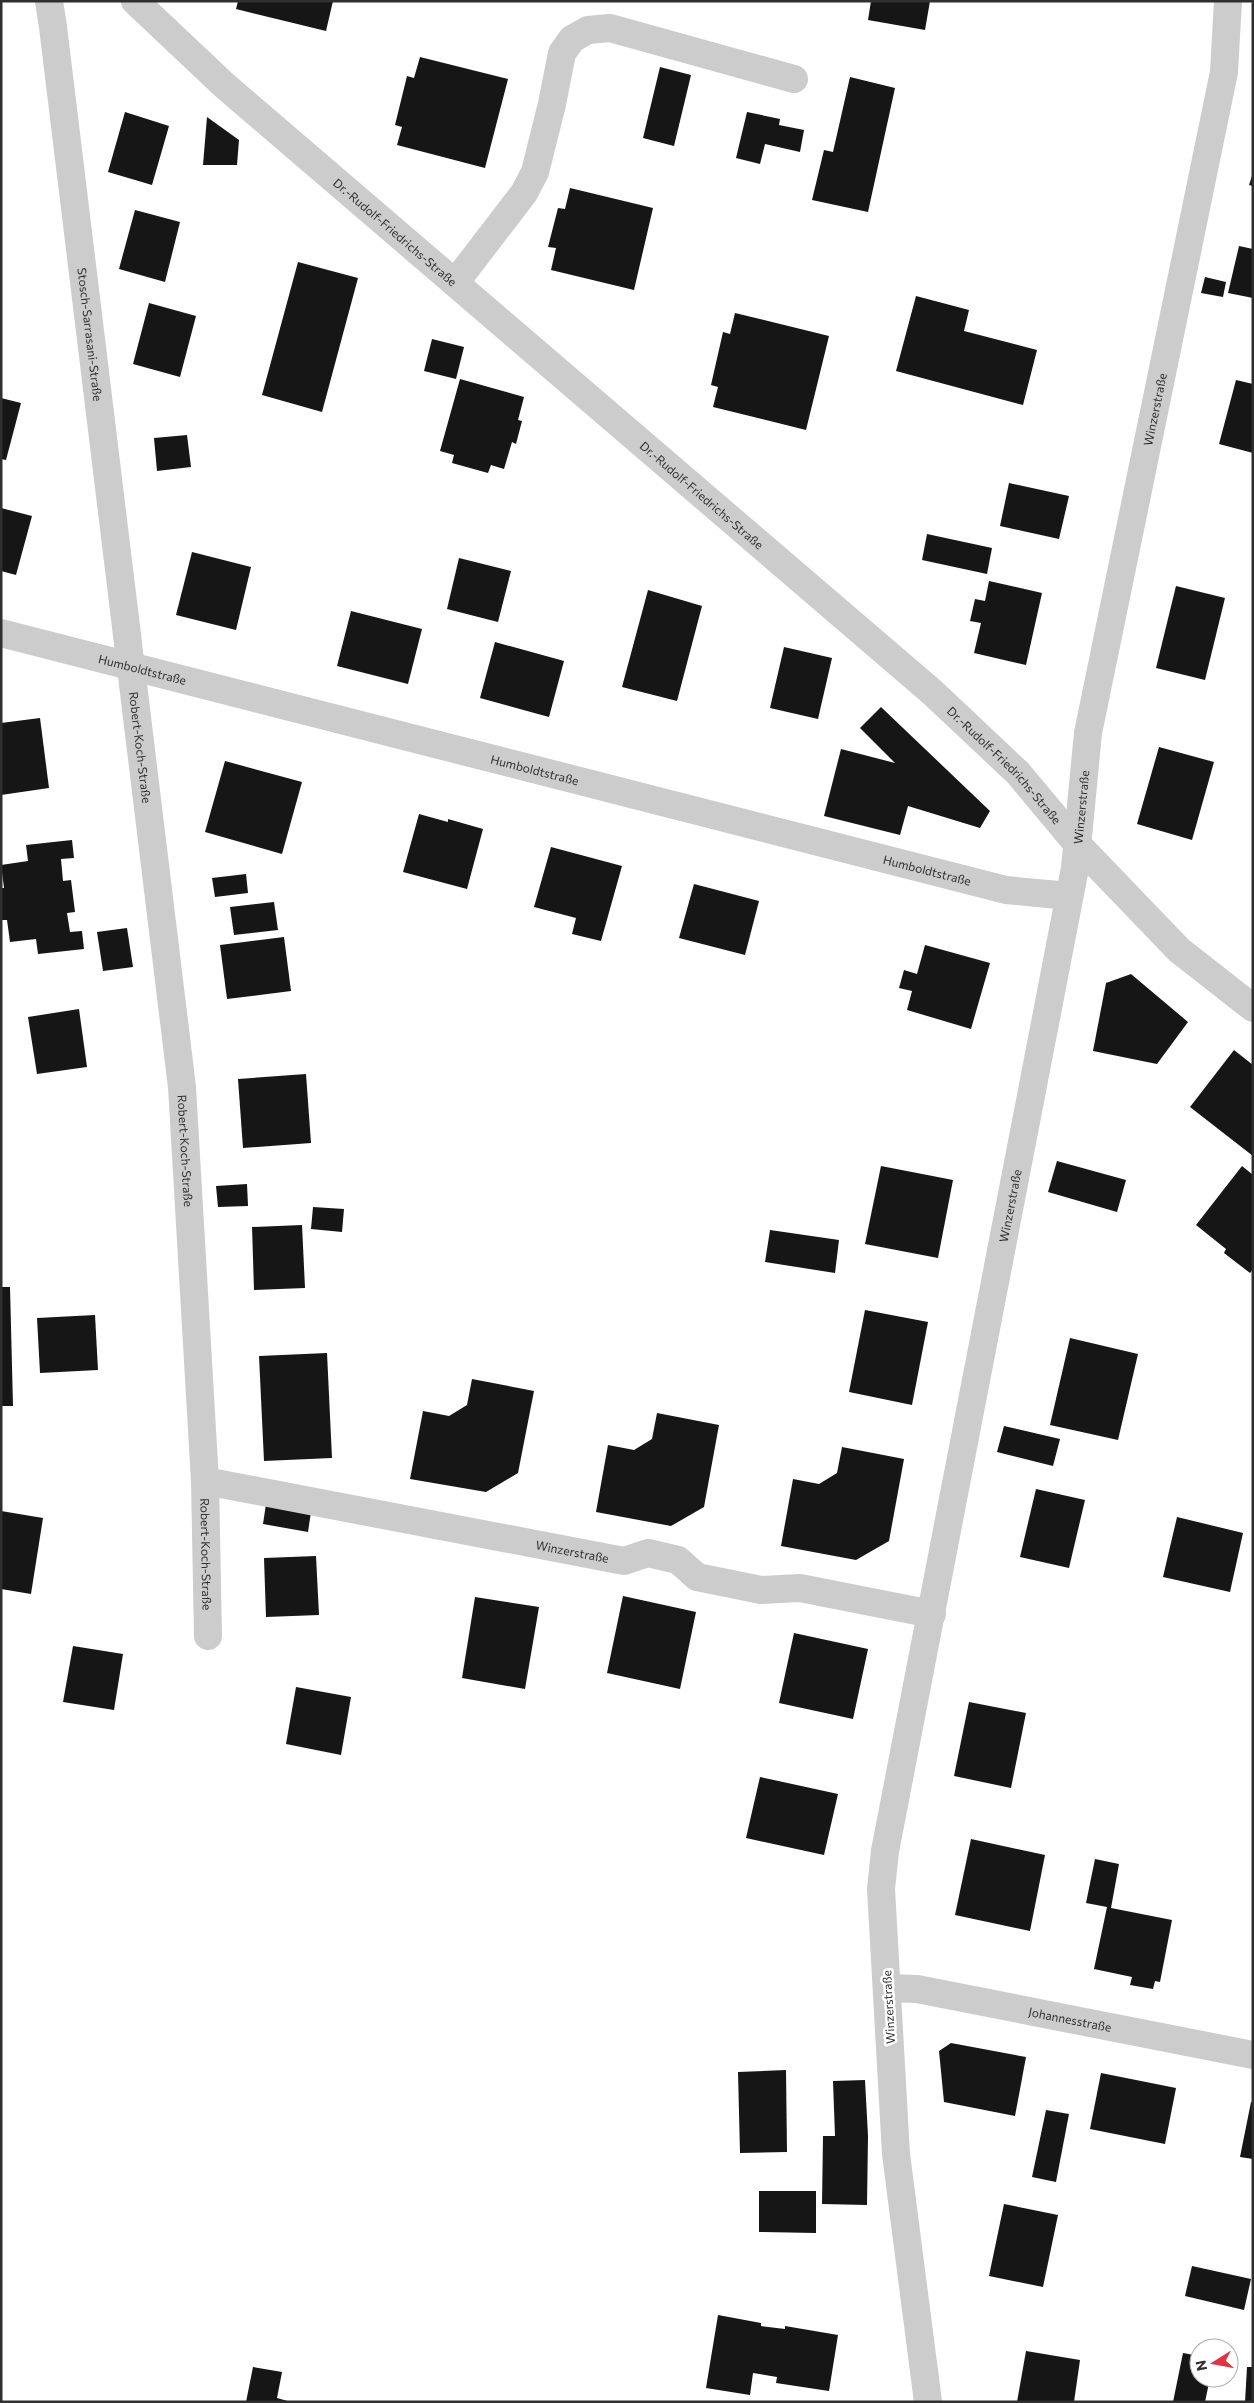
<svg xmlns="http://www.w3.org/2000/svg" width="1254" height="2403" viewBox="0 0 1254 2403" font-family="Commissioner,sans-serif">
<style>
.building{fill:#161616}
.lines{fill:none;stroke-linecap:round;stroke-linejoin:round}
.minor{stroke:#ccc;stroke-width:28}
.labels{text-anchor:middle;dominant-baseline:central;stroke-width:5;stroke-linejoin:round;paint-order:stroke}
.street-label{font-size:12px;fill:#2f2f2f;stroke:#fff}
</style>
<rect width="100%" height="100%" fill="#fff"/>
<g class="building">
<path d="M 238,1 L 333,1 L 326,31 L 236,9 Z"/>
<path d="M 871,1 L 930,1 L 925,30 L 868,20 Z"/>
<path d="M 420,57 L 508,79 L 485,168 L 397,145 L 402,127 L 395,125 L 407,76 L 414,78 Z"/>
<path d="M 660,67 L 691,75 L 674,146 L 643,138 Z"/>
<path d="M 850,77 L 895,88 L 868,212 L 812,200 L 824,150 L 833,152 Z"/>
<path d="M 125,112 L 169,126 L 152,185 L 108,172 Z"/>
<path d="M 747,112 L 780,119 L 779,125 L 804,130 L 800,152 L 765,144 L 760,164 L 736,158 Z"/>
<path d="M 207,117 L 239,140 L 237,165 L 203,165 Z"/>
<path d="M 1253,173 L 1253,186 L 1249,185 Z"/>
<path d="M 570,188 L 653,208 L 634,290 L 551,270 L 556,248 L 548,247 L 558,208 L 565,209 Z"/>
<path d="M 135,210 L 180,222 L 165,282 L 119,269 Z"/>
<path d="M 1239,246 L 1253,249 L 1253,298 L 1228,293 Z"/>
<path d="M 298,262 L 358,278 L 322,412 L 262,395 Z"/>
<path d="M 1205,277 L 1226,282 L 1223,297 L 1201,293 Z"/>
<path d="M 916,296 L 969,310 L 964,331 L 1037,350 L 1023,405 L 896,371 Z"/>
<path d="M 149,303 L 196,316 L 180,377 L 133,364 Z"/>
<path d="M 735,313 L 829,336 L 806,430 L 713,407 L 718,387 L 711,385 L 723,332 L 730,334 Z"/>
<path d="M 432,339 L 464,347 L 456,379 L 424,371 Z"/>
<path d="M 460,379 L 524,397 L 518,420 L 522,421 L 516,444 L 512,442 L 504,469 L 491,465 L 488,473 L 452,463 L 454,455 L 440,451 Z"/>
<path d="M 1236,380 L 1253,384 L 1253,453 L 1219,444 Z"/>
<path d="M 1,398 L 21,403 L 6,460 L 1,459 Z"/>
<path d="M 187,435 L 191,467 L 157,471 L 154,438 Z"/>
<path d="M 1009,483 L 1069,496 L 1059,539 L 1000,526 Z"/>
<path d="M 1,508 L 32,516 L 16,575 L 1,571 Z"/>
<path d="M 927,534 L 992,548 L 987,574 L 922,560 Z"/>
<path d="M 192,552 L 251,567 L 236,630 L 176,615 Z"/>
<path d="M 459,558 L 511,571 L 498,622 L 447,609 Z"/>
<path d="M 989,581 L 1042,593 L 1026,665 L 974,653 L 981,623 L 970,621 L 975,599 L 985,601 Z"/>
<path d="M 1176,586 L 1225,598 L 1205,680 L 1156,668 Z"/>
<path d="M 648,590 L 702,606 L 677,701 L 622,687 Z"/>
<path d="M 351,611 L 422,629 L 408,684 L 337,666 Z"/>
<path d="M 495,642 L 564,661 L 549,717 L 480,698 Z"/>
<path d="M 784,647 L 832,658 L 818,719 L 770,708 Z"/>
<path d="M 881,707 L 990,811 L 980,828 L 908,806 L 900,835 L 824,816 L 841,749 L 895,763 L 860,728 Z"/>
<path d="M 40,718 L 49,788 L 1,795 L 1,723 Z"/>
<path d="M 1159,747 L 1214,762 L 1192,840 L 1137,824 Z"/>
<path d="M 225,761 L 302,782 L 282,854 L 205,832 Z"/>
<path d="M 419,814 L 448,822 L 448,819 L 483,829 L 467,889 L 403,872 Z"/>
<path d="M 72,840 L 74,858 L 61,859 L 63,881 L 71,880 L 75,912 L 67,913 L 70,932 L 82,931 L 84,949 L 38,954 L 36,939 L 10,942 L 7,920 L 1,920 L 1,888 L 4,888 L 1,865 L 28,861 L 26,845 Z"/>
<path d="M 551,847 L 622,866 L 601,941 L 572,934 L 576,918 L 534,907 Z"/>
<path d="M 246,874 L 248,893 L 215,897 L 212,878 Z"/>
<path d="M 694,884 L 759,901 L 745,955 L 679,938 Z"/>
<path d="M 274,902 L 278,930 L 234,935 L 230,907 Z"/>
<path d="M 127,928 L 133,967 L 103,971 L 97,932 Z"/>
<path d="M 284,937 L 291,991 L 227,999 L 220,945 Z"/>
<path d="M 925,945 L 990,963 L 971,1029 L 907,1010 L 912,991 L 899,988 L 904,970 L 917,974 Z"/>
<path d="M 1131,974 L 1188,1022 L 1157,1064 L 1093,1051 L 1106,983 Z"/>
<path d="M 79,1009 L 87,1067 L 37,1074 L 28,1017 Z"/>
<path d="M 1234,1050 L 1253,1065 L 1253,1156 L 1190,1107 Z"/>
<path d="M 306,1074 L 311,1143 L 243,1148 L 238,1079 Z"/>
<path d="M 1057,1161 L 1126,1180 L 1117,1212 L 1048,1192 Z"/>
<path d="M 881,1166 L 953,1180 L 938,1258 L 865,1244 Z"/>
<path d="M 1242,1166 L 1253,1175 L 1253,1269 L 1250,1273 L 1224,1253 L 1226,1249 L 1196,1225 Z"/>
<path d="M 247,1184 L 248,1206 L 218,1207 L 216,1186 Z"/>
<path d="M 313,1207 L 344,1209 L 342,1232 L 311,1229 Z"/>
<path d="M 302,1225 L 305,1288 L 254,1290 L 252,1227 Z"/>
<path d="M 770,1230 L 839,1240 L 835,1273 L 765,1262 Z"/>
<path d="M 1,1287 L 10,1287 L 13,1406 L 1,1406 Z"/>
<path d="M 865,1310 L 928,1322 L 912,1405 L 849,1392 Z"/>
<path d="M 95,1315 L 98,1370 L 40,1373 L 37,1318 Z"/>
<path d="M 1070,1338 L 1138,1354 L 1118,1440 L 1050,1425 Z"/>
<path d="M 327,1353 L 332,1458 L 264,1461 L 259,1356 Z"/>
<path d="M 472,1379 L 534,1391 L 518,1473 L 486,1492 L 410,1479 L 423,1411 L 449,1416 L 467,1405 Z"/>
<path d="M 657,1413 L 719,1425 L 704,1507 L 671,1526 L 596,1512 L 608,1445 L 634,1450 L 652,1439 Z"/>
<path d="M 1004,1426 L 1060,1439 L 1053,1466 L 997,1452 Z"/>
<path d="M 842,1447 L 904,1459 L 889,1541 L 856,1560 L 781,1546 L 793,1479 L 819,1484 L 837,1473 Z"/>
<path d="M 1036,1489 L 1085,1500 L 1069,1568 L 1020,1557 Z"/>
<path d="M 266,1504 L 311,1512 L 308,1532 L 263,1524 Z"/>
<path d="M 1,1511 L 43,1518 L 31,1594 L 1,1589 Z"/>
<path d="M 1177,1517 L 1243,1533 L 1230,1592 L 1163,1577 Z"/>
<path d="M 316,1556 L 319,1615 L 266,1617 L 264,1558 Z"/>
<path d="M 623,1596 L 696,1612 L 680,1689 L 607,1673 Z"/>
<path d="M 475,1597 L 539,1607 L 525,1689 L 462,1678 Z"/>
<path d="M 794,1633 L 868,1649 L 853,1719 L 779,1703 Z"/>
<path d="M 73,1646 L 123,1654 L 114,1710 L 63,1702 Z"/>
<path d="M 296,1687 L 351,1697 L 341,1755 L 286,1744 Z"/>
<path d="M 969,1702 L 1026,1713 L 1011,1788 L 954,1776 Z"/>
<path d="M 760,1777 L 838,1794 L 824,1855 L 746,1838 Z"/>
<path d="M 971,1839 L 1045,1855 L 1030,1931 L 955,1915 Z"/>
<path d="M 1095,1859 L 1119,1864 L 1111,1908 L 1172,1920 L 1160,1982 L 1155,1981 L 1153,1989 L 1130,1985 L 1132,1977 L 1094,1969 L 1107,1907 L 1086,1903 Z"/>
<path d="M 951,2043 L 1026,2057 L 1015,2116 L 944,2102 L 939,2051 Z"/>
<path d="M 786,2070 L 787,2152 L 740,2153 L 738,2072 Z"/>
<path d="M 1101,2073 L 1176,2088 L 1165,2144 L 1090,2129 Z"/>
<path d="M 865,2080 L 868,2136 L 867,2205 L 822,2204 L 823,2136 L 835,2136 L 833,2081 Z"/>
<path d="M 1251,2102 L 1253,2102 L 1253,2159 L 1240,2157 Z"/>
<path d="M 1046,2110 L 1069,2114 L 1056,2182 L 1032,2177 Z"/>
<path d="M 759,2191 L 816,2191 L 816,2233 L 759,2232 Z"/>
<path d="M 1004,2204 L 1058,2215 L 1043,2287 L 989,2276 Z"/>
<path d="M 1192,2266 L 1251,2279 L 1244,2310 L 1185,2296 Z"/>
<path d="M 718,2315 L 761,2323 L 761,2326 L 785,2329 L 785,2326 L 838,2335 L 829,2391 L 776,2383 L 777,2377 L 753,2373 L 750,2395 L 706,2388 Z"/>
<path d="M 1026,2351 L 1080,2360 L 1074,2402 L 1017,2402 Z"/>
<path d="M 1183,2353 L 1199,2356 L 1199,2378 L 1210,2378 L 1205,2402 L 1173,2402 Z"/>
<path d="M 253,2367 L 282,2372 L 277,2398 L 291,2402 L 246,2402 Z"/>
<path d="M 1247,2367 L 1253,2367 L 1253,2402 L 1245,2402 Z"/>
</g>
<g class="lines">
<g class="minor">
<path id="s1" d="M 49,1 L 53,27 L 182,1087 L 205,1481 L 208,1636"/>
<path id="s2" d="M 135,1 L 224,85 L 932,692 L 1018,773 L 1079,846 L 1179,950 L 1253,1008"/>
<path d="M 455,283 L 524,193 L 535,172 L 552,104 L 562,53 L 572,39 L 588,30 L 610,28 L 794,79"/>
<path id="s3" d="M 1,633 L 1006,890 L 1069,896"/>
<path id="s4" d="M 205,1481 L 624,1561 L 648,1553 L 678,1560 L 697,1577 L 761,1590 L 800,1588 L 932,1614"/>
<path id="s5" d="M 887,1988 L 917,1989 L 1253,2055"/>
<path id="s6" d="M 928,2402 L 896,2154 L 881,1889 L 885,1851 L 1075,868 L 1088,733 L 1224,72 L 1228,1"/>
</g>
</g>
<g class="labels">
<g class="street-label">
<text stroke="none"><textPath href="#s2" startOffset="348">Dr.-Rudolf-Friedrichs-Straße</textPath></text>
<text stroke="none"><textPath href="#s1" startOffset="336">Stosch-Sarrasani-Straße</textPath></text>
<text stroke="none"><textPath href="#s6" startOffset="2021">Winzerstraße</textPath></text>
<text stroke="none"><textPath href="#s2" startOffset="752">Dr.-Rudolf-Friedrichs-Straße</textPath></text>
<text stroke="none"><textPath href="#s3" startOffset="146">Humboldtstraße</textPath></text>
<text stroke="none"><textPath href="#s1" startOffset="752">Robert-Koch-Straße</textPath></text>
<text stroke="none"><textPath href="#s2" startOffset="1158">Dr.-Rudolf-Friedrichs-Straße</textPath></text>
<text stroke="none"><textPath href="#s3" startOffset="551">Humboldtstraße</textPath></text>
<text stroke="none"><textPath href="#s6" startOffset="1616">Winzerstraße</textPath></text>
<text stroke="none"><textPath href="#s3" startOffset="956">Humboldtstraße</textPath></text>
<text stroke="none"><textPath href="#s1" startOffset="1158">Robert-Koch-Straße</textPath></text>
<text stroke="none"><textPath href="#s6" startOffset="1211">Winzerstraße</textPath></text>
<text stroke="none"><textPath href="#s4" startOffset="374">Winzerstraße</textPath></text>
<text stroke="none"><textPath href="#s1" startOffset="1562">Robert-Koch-Straße</textPath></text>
<text transform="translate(888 2007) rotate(-93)">Winzerstraße</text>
<text stroke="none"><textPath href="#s5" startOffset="186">Johannesstraße</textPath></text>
</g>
</g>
<rect width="1254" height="2403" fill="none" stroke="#2f2f2f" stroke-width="5"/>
<g transform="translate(1214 2363) rotate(259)"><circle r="24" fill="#ffffff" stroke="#acacac"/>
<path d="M0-4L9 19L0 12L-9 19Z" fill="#e43340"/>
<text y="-8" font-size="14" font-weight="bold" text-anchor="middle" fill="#2f2f2f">N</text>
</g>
</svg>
